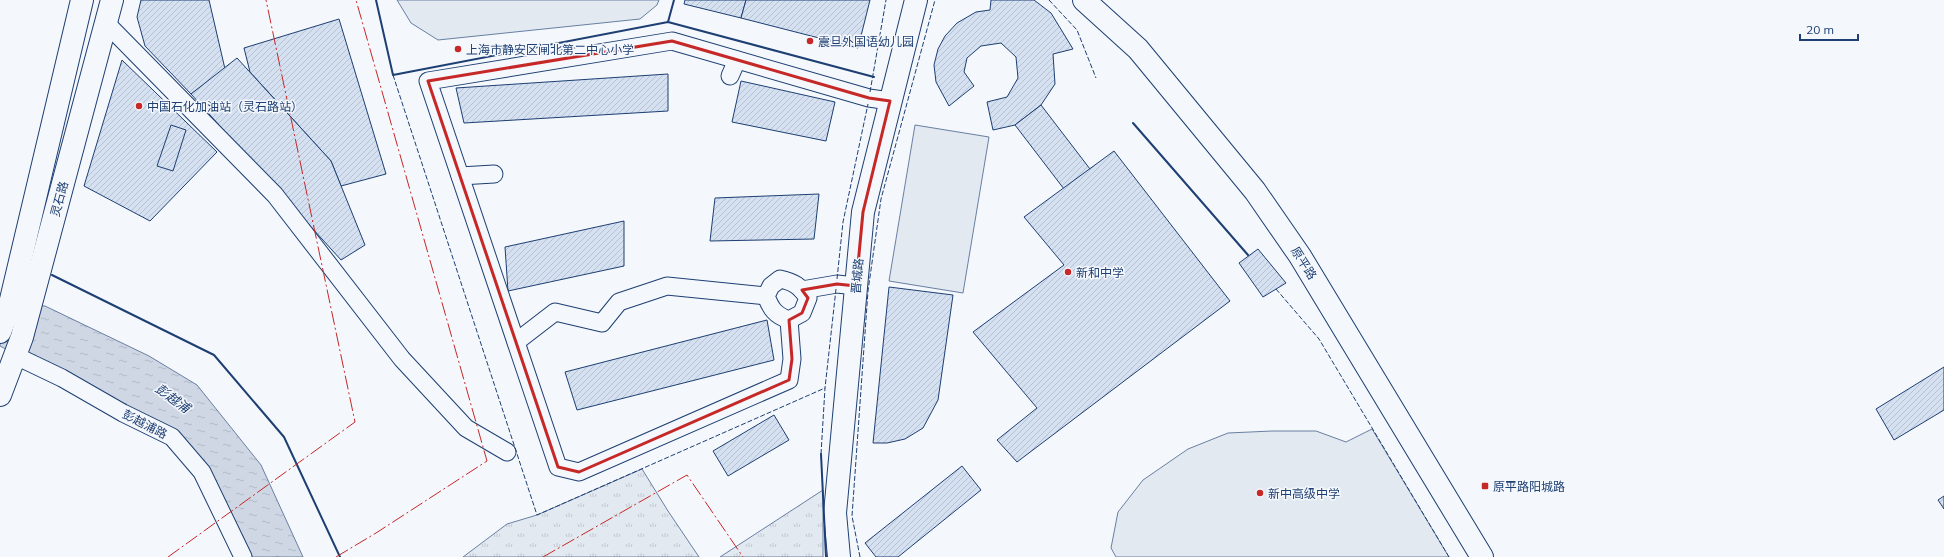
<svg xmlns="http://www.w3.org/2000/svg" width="1944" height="557" viewBox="0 0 1944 557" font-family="Mulish,'Noto Sans SC',sans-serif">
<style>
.grass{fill:url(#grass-tufts);stroke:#687fa3}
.pitch{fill:#e3e9f0;stroke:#687fa3}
.water{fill:url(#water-ripples);stroke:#687fa3}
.building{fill:url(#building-hatch);stroke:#1d3f73}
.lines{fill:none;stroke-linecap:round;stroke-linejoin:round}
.street-casing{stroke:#1d3f73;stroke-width:19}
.secondary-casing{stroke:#1d3f73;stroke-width:24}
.street{stroke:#f4f7fb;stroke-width:17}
.secondary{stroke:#f4f7fb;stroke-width:22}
.fence{stroke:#1d3f73;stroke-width:1;stroke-dasharray:5 2;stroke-linecap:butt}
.wall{stroke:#1d3f73;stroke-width:2}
.power{stroke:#c62828;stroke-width:1;stroke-dasharray:14 3 2 3;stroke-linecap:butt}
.marked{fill:none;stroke:#c62828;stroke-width:3;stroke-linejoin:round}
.poi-dot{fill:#c62828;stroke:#f4f7fb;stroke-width:1.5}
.labels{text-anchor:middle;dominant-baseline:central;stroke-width:3;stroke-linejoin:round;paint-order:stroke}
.poi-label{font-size:12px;fill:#1d3f73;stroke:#f4f7fb;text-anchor:start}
.street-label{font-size:12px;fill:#1d3f73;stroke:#f4f7fb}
.water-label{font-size:13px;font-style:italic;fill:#1d3f73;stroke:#f4f7fb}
</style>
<defs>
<pattern id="grass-tufts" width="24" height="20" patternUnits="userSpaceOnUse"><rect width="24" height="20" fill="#e3e9f0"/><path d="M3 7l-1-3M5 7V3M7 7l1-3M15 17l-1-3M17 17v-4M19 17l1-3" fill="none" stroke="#c2c9d1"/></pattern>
<pattern id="water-ripples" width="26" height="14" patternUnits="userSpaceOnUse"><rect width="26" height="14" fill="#cfd7e4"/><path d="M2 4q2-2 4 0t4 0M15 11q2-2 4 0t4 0" fill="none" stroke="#b1bac7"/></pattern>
<pattern id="building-hatch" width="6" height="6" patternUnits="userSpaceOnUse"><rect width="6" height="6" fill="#d5e0f0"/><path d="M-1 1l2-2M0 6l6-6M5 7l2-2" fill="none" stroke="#b6c1d1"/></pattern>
</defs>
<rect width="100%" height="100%" fill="#f4f7fb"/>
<g class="grass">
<path d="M 642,469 L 668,511 L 699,557 L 463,557 L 507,524 L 537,515 Z"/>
<path d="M 823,490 L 823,557 L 720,557 Z"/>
</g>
<g class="pitch">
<path d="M 397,0 L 659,0 L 657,5 L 640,19 L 438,40 L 411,23 Z"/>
<path d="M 915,125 L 989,137 L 963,293 L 889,281 Z"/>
<path d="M 1372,429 L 1449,557 L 1116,557 L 1111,548 L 1118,512 L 1143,480 L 1188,449 L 1228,433 L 1272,431 L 1316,431 L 1346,442 Z"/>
</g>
<path class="water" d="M 0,305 L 45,306 L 149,356 L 197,385 L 261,465 L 303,557 L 244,557 L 172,437 L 0,346 Z"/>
<g class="building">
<path d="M 141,0 L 209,0 L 225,69 L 191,94 L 145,46 L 137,17 Z"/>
<path d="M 685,0 L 746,0 L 741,18 L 684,4 Z"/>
<path d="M 746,0 L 870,0 L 858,48 L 741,18 Z"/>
<path d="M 991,0 L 1034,0 L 1051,13 L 1073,49 L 1053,54 L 1055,84 L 1041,105 L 1015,125 L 993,130 L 987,102 L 1007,97 L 1018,78 L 1016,57 L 1001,43 L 981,46 L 967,58 L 964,72 L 974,86 L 949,106 L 936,82 L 934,65 L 938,49 L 945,36 L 957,23 L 976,12 L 990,10 Z"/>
<path d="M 339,19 L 386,174 L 341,186 L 331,161 L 250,72 L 244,48 Z"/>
<path d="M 237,58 L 331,161 L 365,245 L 341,260 L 191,94 Z"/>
<path d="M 122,60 L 217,152 L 150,221 L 84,186 Z"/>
<path d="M 668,74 L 668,111 L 464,123 L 456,88 Z"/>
<path d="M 741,81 L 835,102 L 826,141 L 732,122 Z"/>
<path d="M 1041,105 L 1090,169 L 1064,189 L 1015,125 Z"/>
<path d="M 171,125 L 186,130 L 173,171 L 157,166 Z"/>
<path d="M 1114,151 L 1230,301 L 1017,462 L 997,440 L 1037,408 L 973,332 L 1064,265 L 1024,217 Z"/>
<path d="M 819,194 L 814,239 L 710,241 L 715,198 Z"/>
<path d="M 624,221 L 624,266 L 508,291 L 505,247 Z"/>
<path d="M 1258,249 L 1286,283 L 1263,297 L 1239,263 Z"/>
<path d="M 889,287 L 953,295 L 938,400 L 923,428 L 905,439 L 887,443 L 873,443 Z"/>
<path d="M 767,320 L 774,360 L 577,410 L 565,372 Z"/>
<path d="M 1944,367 L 1944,410 L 1894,440 L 1876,409 Z"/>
<path d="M 774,415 L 789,440 L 728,476 L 713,451 Z"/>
<path d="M 962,466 L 981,490 L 898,557 L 876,557 L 865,543 Z"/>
<path d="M 1944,496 L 1944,509 L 1938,500 Z"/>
</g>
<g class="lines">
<g class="street-casing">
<g id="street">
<path d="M 106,23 L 275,195 L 402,359 L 466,428 L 507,452"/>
<path d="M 730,76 L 737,60"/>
<path d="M 460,176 L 494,174"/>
<path d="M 780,279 C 794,282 800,286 808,298 L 802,313 L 789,320 C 775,315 771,309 766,296 L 771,286 Z"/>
<path d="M 802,290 L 837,284 L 856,286"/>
<path d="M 789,320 L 792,359 L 789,380 L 579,472 L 558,467 L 428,81 L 672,41 L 869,98 L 890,101"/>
<path d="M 516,342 L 555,312 L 602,323 L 619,302 L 667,286 L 766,296"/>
<path d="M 16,356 L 62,378 L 123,413 L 172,437 L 202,472 L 243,557"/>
</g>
</g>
<g class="secondary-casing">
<g id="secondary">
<path d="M 1084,0 L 1138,49 L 1255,191 L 1300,256 L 1482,557"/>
<path d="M 0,332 L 9,308 L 82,0"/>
<path d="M 0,395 L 22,337 L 112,0"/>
<path d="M 839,557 L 835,513 L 863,212 L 916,0"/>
</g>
</g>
<use href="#street" class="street"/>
<use href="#secondary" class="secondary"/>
<g class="fence">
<path d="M 1049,0 L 1077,30 L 1096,78"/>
<path d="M 393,75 L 537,515 L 825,388"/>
<path d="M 870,92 L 886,0"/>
<path d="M 837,279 L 843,222 L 868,104"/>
<path d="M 1276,289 L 1319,339 L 1449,557"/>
<path d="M 821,454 L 825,388 L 836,289"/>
<path d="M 860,557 L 852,516 L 868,291 L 881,199 L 935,0"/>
</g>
<g class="wall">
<path d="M 376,0 L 393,75 L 668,22 L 874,77"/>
<path d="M 668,22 L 674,0"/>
<path d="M 1133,123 L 1248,255"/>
<path d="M 52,275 L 214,355 L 284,437 L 340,557"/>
<path d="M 821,454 L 826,557"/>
</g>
<g class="power">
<path d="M 168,557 L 355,422 L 266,0"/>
<path d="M 336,557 L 376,533 L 487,461 L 356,0"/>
<path d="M 543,557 L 687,475 L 743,557"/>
</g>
</g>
<path class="marked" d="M 672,41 L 869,98 L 890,101 L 863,212 L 856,286 L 837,284 L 802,290 L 808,298 L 802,313 L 789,320 L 792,359 L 789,380 L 579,472 L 558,467 L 428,81 Z"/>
<g class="poi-dot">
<circle cx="810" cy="41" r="4"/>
<circle cx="458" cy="49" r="4"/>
<circle cx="139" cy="106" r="4"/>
<circle cx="1068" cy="272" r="4"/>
<rect x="1481" y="482" width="8" height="8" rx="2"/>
<circle cx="1260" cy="493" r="4"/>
</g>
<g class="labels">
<g class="poi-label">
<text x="818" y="41">震旦外国语幼儿园</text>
<text x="466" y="49">上海市静安区闸北第二中心小学</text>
<text x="147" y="106">中国石化加油站（灵石路站）</text>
<text x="1076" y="272">新和中学</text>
<text x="1493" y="486">原平路阳城路</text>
<text x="1268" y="493">新中高级中学</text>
</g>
<g class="street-label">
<text transform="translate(59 199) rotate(-75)">灵石路</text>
<text transform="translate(1304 263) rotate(57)">原平路</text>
<text transform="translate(857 276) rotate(-85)">晋城路</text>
<text transform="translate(145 424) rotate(27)">彭越浦路</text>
</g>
<g class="water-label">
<text transform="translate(173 398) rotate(36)">彭越浦</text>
</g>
</g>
<path d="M1800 34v6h58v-6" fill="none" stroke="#1d3f73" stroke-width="2"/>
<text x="1806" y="34" font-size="12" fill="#1d3f73" stroke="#f4f7fb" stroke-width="3" paint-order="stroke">20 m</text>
</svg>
